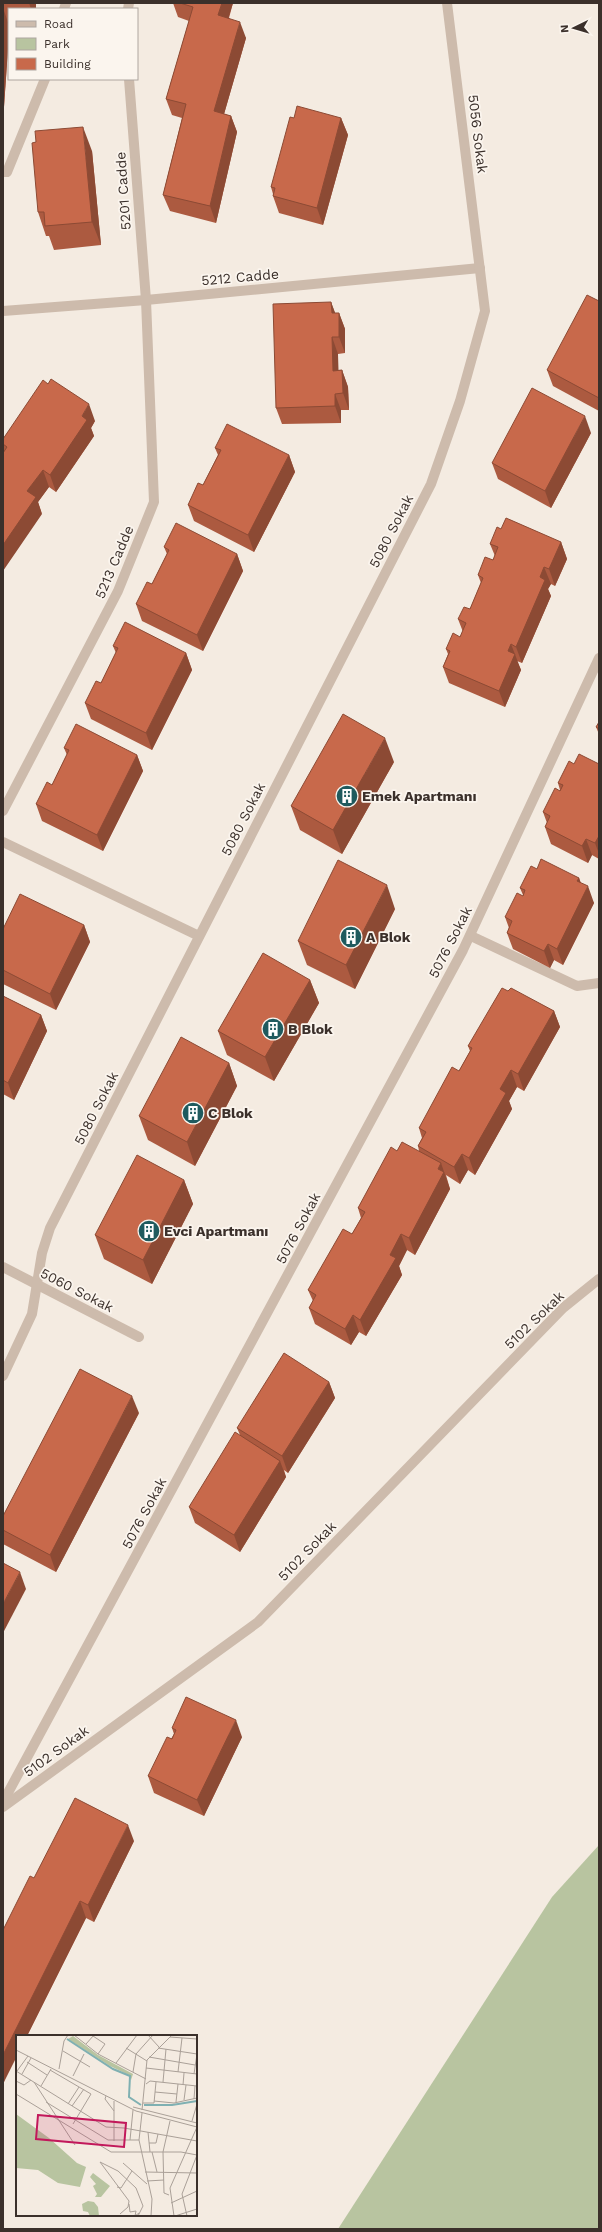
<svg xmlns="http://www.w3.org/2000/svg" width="602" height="2232" viewBox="0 0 602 2232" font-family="'Work Sans',sans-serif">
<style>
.green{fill:#b8c4a0}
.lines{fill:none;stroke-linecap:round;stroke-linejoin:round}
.service{stroke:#cdbbac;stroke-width:10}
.minor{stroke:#cdbbac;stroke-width:10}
.wall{fill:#ac5a40}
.shaded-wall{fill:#8c4a34}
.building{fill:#c8694b;stroke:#8c4a34}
.labels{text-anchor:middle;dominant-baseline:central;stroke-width:3.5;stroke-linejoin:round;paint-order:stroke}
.street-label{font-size:14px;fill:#3b302b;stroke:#fbf5ee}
.poi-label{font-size:14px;font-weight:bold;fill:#3b302b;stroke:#fbf5ee;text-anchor:start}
.inset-river{fill:none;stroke:#7fb0b2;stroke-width:2}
.inset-road{fill:none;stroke:#aaa098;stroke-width:1}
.view{fill:#c2185b;fill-opacity:0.15;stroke:#c2185b;stroke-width:2}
.inset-edge{fill:none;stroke:#3b302b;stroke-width:2}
</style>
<rect width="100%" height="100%" fill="#f4ebe1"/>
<path class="green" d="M 599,1845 L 599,2229 L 338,2229 L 552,1897 Z"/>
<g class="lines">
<g class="service">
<path d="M 64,9 L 66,3"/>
<path d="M 3,172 L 7,172 L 45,79"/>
</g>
<g class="minor">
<path d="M 128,9 L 129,3"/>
<path d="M 3,311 L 146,300 L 480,268"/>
<path d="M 3,811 L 118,591 L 154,502 L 146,300 L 129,79"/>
<path d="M 3,842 L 199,936"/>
<path d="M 471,936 L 577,986 L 599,983"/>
<path d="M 3,1267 L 139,1337"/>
<path d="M 3,1376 L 32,1314 L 42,1253 L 50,1228 L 431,484 L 460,401 L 485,311 L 447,3"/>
<path d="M 3,1802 L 463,950 L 599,658"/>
<path d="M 3,1807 L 258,1622 L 563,1308 L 599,1279"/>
</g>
</g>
<g class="wall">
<path d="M 3,3 L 36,3 L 36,9 L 9,9 L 9,21 L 8,21 L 9,25 L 9,34 L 3,121 Z"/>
<path d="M 173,3 L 233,3 L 229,18 L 246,38 L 224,114 L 231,116 L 237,132 L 216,223 L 170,211 L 163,195 L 182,118 L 172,115 L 166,99 L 189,21 L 178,17 Z"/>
<path d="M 294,118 L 341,118 L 348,135 L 323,225 L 279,213 L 273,196 L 273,194 L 271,187 Z"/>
<path d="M 92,151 L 101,245 L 54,250 L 49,236 L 46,236 L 38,212 Z"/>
<path d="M 599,301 L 599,411 L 553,386 L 547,370 Z"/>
<path d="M 331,302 L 335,313 L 339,313 L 345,329 L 345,353 L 338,354 L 338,370 L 342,370 L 348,387 L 349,410 L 341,410 L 341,423 L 282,424 L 276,408 Z"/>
<path d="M 95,421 L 91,428 L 94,436 L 56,492 L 49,487 L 38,502 L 42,514 L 4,452 L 3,450 L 3,439 Z"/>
<path d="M 591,433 L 551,508 L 498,479 L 492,463 Z"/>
<path d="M 215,448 L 289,455 L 295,472 L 254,552 L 194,521 L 188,505 L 203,485 L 218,455 Z"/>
<path d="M 501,529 L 561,542 L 567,559 L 555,586 L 551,584 L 548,589 L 551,596 L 522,663 L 517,661 L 521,670 L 505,707 L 449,683 L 443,667 L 448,654 L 446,649 L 460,637 L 463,632 L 458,619 L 470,609 L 481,583 L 478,575 L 493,560 L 495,556 L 490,544 Z"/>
<path d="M 164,547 L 237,554 L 243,571 L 203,651 L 142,621 L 136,604 L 152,584 L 167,554 Z"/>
<path d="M 113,646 L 186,653 L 192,670 L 152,750 L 91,719 L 85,703 L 101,683 L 116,653 Z"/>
<path d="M 599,722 L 599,734 L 596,727 Z"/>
<path d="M 64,748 L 137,755 L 143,771 L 103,851 L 42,821 L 36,804 L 52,785 L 67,755 Z"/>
<path d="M 394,762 L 342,854 L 300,830 L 291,806 Z"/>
<path d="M 574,764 L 599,764 L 599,859 L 592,855 L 588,863 L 551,844 L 545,827 L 547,823 L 543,812 L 560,790 L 558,783 Z"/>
<path d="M 537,869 L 579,878 L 581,883 L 594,903 L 563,965 L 554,960 L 550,968 L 513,949 L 507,933 L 509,928 L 505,917 L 523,896 L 523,895 L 520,888 Z"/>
<path d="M 395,909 L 355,989 L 307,965 L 298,941 Z"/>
<path d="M 84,925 L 90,942 L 56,1010 L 3,984 L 3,929 Z"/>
<path d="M 310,980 L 319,1003 L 274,1081 L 227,1055 L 218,1031 Z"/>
<path d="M 508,991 L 554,1011 L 560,1027 L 524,1091 L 517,1087 L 509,1101 L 512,1109 L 475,1175 L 468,1170 L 460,1184 L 446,1175 L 450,1189 L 415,1255 L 407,1250 L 399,1266 L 402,1275 L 366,1336 L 359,1332 L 351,1345 L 315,1324 L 309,1308 L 313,1301 L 308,1290 L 352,1234 L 361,1218 L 358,1208 L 397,1151 L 419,1151 L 418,1146 L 422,1138 L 419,1128 L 459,1071 L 470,1051 L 468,1046 Z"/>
<path d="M 3,996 L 41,1015 L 47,1031 L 14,1100 L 3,1094 Z"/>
<path d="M 229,1063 L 237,1086 L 195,1166 L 148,1140 L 139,1116 Z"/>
<path d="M 184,1180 L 193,1204 L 152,1284 L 104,1259 L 95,1235 Z"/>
<path d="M 329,1382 L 335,1398 L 288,1473 L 284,1470 L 286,1477 L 240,1552 L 195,1523 L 189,1507 L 240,1435 L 237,1428 Z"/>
<path d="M 139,1413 L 56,1572 L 3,1544 L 3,1516 Z"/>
<path d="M 172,1728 L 242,1737 L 204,1816 L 154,1793 L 148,1776 L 174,1734 Z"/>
<path d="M 134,1841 L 94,1922 L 86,1918 L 27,2036 L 17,2036 L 4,2082 L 3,2081 L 3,1930 L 34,1878 Z"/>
</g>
<g class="shaded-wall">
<path d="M 29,3 L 36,3 L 36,9 L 31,9 Z"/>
<path d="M 222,3 L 233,3 L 224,32 L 218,15 Z"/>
<path d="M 3,8 L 9,25 L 9,34 L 3,121 Z"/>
<path d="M 240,22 L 246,38 L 220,128 L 214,111 Z"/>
<path d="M 231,116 L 237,132 L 216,223 L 210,206 Z"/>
<path d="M 341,118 L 348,135 L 323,225 L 317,208 Z"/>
<path d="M 83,127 L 92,151 L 101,245 L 92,222 Z"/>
<path d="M 331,302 L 337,318 L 332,313 Z"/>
<path d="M 339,313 L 345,329 L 345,353 L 339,337 Z"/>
<path d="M 332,337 L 338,354 L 339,387 L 333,371 Z"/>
<path d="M 342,370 L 348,387 L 349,410 L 343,393 Z"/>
<path d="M 335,394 L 341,410 L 341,423 L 335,406 Z"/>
<path d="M 89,404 L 95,421 L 91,428 L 94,436 L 56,492 L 50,475 L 82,416 Z"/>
<path d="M 585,416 L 591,433 L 551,508 L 545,491 Z"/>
<path d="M 289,455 L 295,472 L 254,552 L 248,535 Z"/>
<path d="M 43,470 L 49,487 L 38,502 L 42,514 L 3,571 L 3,545 L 27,491 Z"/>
<path d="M 561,542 L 567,559 L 555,586 L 549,569 Z"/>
<path d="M 237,554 L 243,571 L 203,651 L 197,635 Z"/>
<path d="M 544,567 L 551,584 L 548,589 L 551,596 L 522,663 L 516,647 L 540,577 Z"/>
<path d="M 511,644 L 521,670 L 505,707 L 499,691 L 508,651 Z"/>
<path d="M 186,653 L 192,670 L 152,750 L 146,733 Z"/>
<path d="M 385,738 L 394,762 L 342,854 L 333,830 Z"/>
<path d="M 137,755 L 143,771 L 103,851 L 97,835 Z"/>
<path d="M 599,836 L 599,854 L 595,843 Z"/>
<path d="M 586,839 L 592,855 L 588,863 L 582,846 Z"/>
<path d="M 579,878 L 584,893 L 588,886 L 594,903 L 563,965 L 557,949 L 577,881 Z"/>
<path d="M 387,885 L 395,909 L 355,989 L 346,965 Z"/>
<path d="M 84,925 L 90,942 L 56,1010 L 50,994 Z"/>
<path d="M 548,944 L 554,960 L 550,968 L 544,951 Z"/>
<path d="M 310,980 L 319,1003 L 274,1081 L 265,1057 Z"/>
<path d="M 554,1011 L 560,1027 L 524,1091 L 518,1074 Z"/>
<path d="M 41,1015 L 47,1031 L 14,1100 L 8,1083 Z"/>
<path d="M 229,1063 L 237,1086 L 195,1166 L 187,1142 Z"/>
<path d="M 511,1070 L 517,1087 L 509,1101 L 512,1109 L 475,1175 L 469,1158 L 500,1089 Z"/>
<path d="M 462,1154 L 468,1170 L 460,1184 L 454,1167 Z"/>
<path d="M 441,1163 L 450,1189 L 415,1255 L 409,1238 Z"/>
<path d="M 184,1180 L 193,1204 L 152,1284 L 143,1260 Z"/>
<path d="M 401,1234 L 407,1250 L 399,1266 L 402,1275 L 366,1336 L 360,1320 L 390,1255 Z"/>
<path d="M 353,1315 L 359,1332 L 351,1345 L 345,1329 Z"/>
<path d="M 329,1382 L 335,1398 L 288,1473 L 282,1456 Z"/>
<path d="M 132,1396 L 139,1413 L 56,1572 L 50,1555 Z"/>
<path d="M 280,1461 L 286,1477 L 240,1552 L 234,1535 Z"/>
<path d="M 20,1572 L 26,1589 L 3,1633 L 3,1604 Z"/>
<path d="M 236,1720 L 242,1737 L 204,1816 L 197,1800 Z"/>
<path d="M 128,1825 L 134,1841 L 94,1922 L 88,1905 Z"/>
<path d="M 80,1901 L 86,1918 L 27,2036 L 17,2036 L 17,2056 L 4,2082 L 3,2078 L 3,2055 Z"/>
</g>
<g class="building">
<path d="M 180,3 L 222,3 L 218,15 L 240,22 L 214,111 L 231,116 L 210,206 L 163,195 L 186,104 L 166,99 L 193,7 Z"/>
<path d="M 297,106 L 341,118 L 317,208 L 273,196 L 275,188 L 271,187 L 290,117 L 294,118 Z"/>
<path d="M 83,127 L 92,222 L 45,226 L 44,212 L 38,212 L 32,143 L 36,142 L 35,131 Z"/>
<path d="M 587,295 L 599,301 L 599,398 L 547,370 Z"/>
<path d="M 331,302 L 332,313 L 339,313 L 339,337 L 332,337 L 333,371 L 342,370 L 343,393 L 335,394 L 335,406 L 276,408 L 273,304 Z"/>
<path d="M 51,379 L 89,404 L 82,416 L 87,420 L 50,475 L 43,470 L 27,491 L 36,497 L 3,545 L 3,453 L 7,447 L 3,444 L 3,439 L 43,380 L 48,384 Z"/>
<path d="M 532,388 L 585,416 L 545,491 L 492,463 Z"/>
<path d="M 227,424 L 289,455 L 248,535 L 188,505 L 198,483 L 203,485 L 221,450 L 215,448 Z"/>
<path d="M 506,518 L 561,542 L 549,569 L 544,567 L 540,577 L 545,580 L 516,647 L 511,644 L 508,651 L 515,654 L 499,691 L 443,667 L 450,651 L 446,649 L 453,633 L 460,637 L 466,623 L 458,619 L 464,607 L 470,609 L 483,578 L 478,575 L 485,557 L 493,560 L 498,547 L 490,544 L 497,527 L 501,529 Z"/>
<path d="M 176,523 L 237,554 L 197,635 L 136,604 L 147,582 L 152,584 L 169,550 L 164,547 Z"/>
<path d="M 125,622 L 186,653 L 146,733 L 85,703 L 96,681 L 101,683 L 118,648 L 113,646 Z"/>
<path d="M 343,714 L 385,738 L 333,830 L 291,806 Z"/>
<path d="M 599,722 L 599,729 L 596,727 Z"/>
<path d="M 76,724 L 137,755 L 97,835 L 36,804 L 47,782 L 52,785 L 69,750 L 64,748 Z"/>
<path d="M 579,754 L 599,764 L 599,836 L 595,843 L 586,839 L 582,846 L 545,827 L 550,816 L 543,812 L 555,788 L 560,791 L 563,785 L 558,783 L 569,761 L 574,764 Z"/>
<path d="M 541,859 L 579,878 L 577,881 L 588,886 L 557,949 L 548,944 L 544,951 L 507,933 L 512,921 L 505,917 L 517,893 L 523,896 L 525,890 L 520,888 L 531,866 L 537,869 Z"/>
<path d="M 338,860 L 387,885 L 346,965 L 298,941 Z"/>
<path d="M 20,894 L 84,925 L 50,994 L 3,970 L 3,929 Z"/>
<path d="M 263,953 L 310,980 L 265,1057 L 218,1031 Z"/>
<path d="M 502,988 L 508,991 L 511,988 L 554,1011 L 518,1074 L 511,1070 L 500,1089 L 506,1093 L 469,1158 L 462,1154 L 454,1167 L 418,1146 L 426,1132 L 419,1128 L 452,1067 L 459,1071 L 472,1048 L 468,1046 Z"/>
<path d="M 3,996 L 41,1015 L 8,1083 L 3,1080 Z"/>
<path d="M 181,1037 L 229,1063 L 187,1142 L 139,1116 Z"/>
<path d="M 402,1142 L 441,1163 L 438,1169 L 444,1172 L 409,1238 L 401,1234 L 390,1255 L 396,1258 L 360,1320 L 353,1315 L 345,1329 L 309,1308 L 316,1295 L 308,1290 L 343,1229 L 352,1234 L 365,1212 L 358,1208 L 391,1147 L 397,1151 Z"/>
<path d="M 137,1155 L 184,1180 L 143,1260 L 95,1235 Z"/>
<path d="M 284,1353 L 329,1382 L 282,1456 L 237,1428 Z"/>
<path d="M 80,1369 L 132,1396 L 50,1555 L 3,1530 L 3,1516 Z"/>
<path d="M 235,1432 L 280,1461 L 234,1535 L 189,1507 Z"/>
<path d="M 3,1563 L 20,1572 L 3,1604 Z"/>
<path d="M 186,1697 L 236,1720 L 197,1800 L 148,1776 L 167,1737 L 172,1739 L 176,1730 L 172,1728 Z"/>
<path d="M 75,1798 L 128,1825 L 88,1905 L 80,1901 L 3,2055 L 3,1930 L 30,1876 L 34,1878 Z"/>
</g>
<defs>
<g id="building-disc" transform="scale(1.15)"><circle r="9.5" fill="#1f5a5e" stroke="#fbf5ee"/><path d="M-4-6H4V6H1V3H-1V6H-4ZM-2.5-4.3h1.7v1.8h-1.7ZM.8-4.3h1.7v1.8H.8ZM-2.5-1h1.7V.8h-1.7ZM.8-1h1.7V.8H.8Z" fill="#fff"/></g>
</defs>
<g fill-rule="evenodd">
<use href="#building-disc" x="347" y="796"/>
<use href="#building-disc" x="351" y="937"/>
<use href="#building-disc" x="273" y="1029"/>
<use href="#building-disc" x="193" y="1113"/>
<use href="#building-disc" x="149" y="1231"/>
</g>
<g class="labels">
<g class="street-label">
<text transform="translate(478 134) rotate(83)">5056 Sokak</text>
<text transform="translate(123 191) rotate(-94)">5201 Cadde</text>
<text transform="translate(240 277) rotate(-5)">5212 Cadde</text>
<text transform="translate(391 531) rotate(-63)">5080 Sokak</text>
<text transform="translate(114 562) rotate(-67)">5213 Cadde</text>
<text transform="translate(243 819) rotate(-63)">5080 Sokak</text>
<text transform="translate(450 942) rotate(-63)">5076 Sokak</text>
<text transform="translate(96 1108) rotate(-63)">5080 Sokak</text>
<text transform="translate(298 1228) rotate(-62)">5076 Sokak</text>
<text transform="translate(77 1290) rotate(27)">5060 Sokak</text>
<text transform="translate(534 1320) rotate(-44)">5102 Sokak</text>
<text transform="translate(144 1513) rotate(-62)">5076 Sokak</text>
<text transform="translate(307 1551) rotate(-46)">5102 Sokak</text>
<text transform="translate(56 1751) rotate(-36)">5102 Sokak</text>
</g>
<g class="poi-label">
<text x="362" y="796">Emek Apartmanı</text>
<text x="366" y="937">A Blok</text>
<text x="288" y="1029">B Blok</text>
<text x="208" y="1113">C Blok</text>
<text x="164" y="1231">Evci Apartmanı</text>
</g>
</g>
<g transform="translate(16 2035)">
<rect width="181" height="181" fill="#f4ebe1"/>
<path d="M 57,1 L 82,20 L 117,39 L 115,45 L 113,40 L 94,31 L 52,4 ZM 0,79 L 33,103 L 61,128 L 70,132 L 64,152 L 42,148 L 22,135 L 0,133 ZM 77,138 L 94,151 L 85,162 L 79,162 L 81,159 L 77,151 L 80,149 L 74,142 ZM 72,166 L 78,167 L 82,172 L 83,181 L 74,181 L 72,177 L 67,176 L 66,169 Z" fill="#b8c4a0"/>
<path class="inset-river" d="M 51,4 L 97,34 L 114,41 L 113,62 L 125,70M 128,70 L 156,70 L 181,66"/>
<path class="inset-road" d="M 58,0 L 82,19 L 130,44M 132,0 L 143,12M 77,1 L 89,9 L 82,19M 154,2 L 181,4M 70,9 L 78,0M 110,13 L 131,26M 142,13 L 181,19M 0,15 L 120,76 L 181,92M 47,16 L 74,32M 133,22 L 179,30M 11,27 L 31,40M 100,28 L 121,0M 130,33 L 181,39M 43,34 L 48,6 L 52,0M 34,35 L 75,59 L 57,89M 0,36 L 90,92 L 108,93 L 181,106M 1,36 L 12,21M 117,37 L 120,19 L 137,0M 162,37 L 166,3M 6,39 L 15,23M 178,39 L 181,19M 57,41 L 68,19M 0,46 L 8,50 L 15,45M 18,47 L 59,110M 147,47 L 150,14M 130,49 L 134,46 L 181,51M 167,50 L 168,38M 25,51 L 35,34M 139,57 L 161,59M 0,59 L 95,117 L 165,117 L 181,120M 90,61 L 89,64 L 98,76M 178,64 L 179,51M 168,65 L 170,50M 138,66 L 158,68 L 181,63M 30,67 L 92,105 L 123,105M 160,67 L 162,49M 127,68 L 138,68 L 140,47M 52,69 L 63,52M 56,71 L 68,54M 117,72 L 181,88M 126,75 L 131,25 L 156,0M 126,78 L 123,105 L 136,164 L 135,181M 176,86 L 181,69M 132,97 L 134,117M 114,105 L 117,75M 98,106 L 98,66M 133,108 L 140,108 L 142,99M 136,117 L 141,137M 84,127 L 102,136 L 120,153 L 127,171 L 122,181M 84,127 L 113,166 L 112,172 L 104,179M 107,128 L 131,149M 129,137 L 181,138M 131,146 L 148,145M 101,152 L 105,153 L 116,136M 153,160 L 148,158 L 147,117 L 154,86M 155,168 L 181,156M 113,169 L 114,177 L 120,176 L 119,181 L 123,178M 158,181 L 154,153 L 181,92M 159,181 L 181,174M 171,181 L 166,159 L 181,120"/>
<path class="view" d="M 22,80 L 110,88 L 108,112 L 20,104 Z"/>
<rect width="181" height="181" class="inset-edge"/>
</g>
<rect width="602" height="2232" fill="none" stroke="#3b302b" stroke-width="8"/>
<rect x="8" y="8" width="130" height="72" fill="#fbf5ee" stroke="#aea6a0"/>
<rect x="16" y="21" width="20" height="6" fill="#cdbbac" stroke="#aea6a0"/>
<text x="44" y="28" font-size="12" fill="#3b302b">Road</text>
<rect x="16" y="38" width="20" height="12" fill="#b8c4a0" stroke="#aea6a0"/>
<text x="44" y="48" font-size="12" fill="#3b302b">Park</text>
<rect x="16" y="58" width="20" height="12" fill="#c8694b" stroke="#aea6a0"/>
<text x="44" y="68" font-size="12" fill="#3b302b">Building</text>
<g transform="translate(574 28) rotate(265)" stroke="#fbf5ee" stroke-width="3" paint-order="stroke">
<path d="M0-3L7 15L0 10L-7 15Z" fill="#3b302b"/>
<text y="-6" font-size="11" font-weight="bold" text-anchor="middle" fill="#3b302b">N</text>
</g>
</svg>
